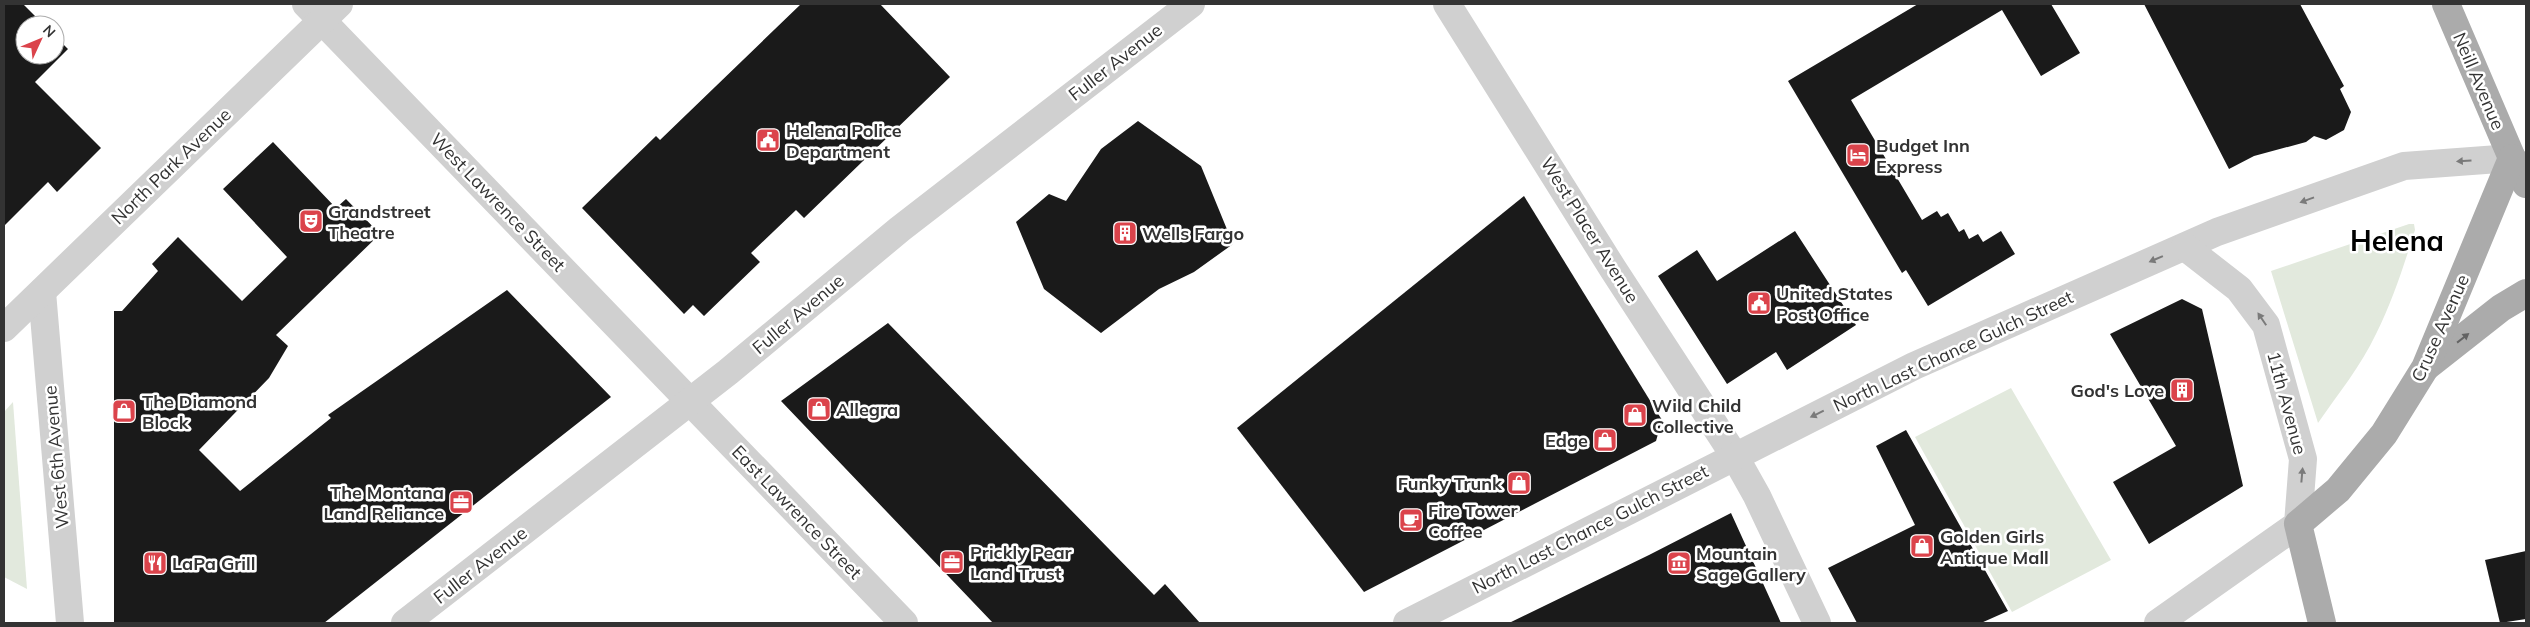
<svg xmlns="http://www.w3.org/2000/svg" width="2530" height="627" viewBox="0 0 2530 627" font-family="Mulish,sans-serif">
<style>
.green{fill:#e2e9dd}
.building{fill:#1a1a1a}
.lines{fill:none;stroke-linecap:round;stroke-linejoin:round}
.minor{stroke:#d0d0d0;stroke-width:28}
.major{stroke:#ababab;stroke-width:28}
.oneway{fill:#7a7a7a}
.oneway2{fill:#636363}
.labels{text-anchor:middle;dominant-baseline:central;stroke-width:5;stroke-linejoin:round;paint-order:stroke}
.street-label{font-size:18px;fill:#333;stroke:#fff}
.poi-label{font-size:18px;font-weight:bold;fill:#333;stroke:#fff;text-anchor:start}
.town-label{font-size:28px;font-weight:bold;fill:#000;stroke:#fff}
</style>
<rect width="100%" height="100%" fill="#fff"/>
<g class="green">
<path d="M 2409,224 L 2414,224 L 2415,230 C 2404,265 2393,300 2376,334 C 2361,366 2338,394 2318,423 L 2271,271 Z"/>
<path d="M 2011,388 L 2111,560 L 2012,612 L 1915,437 Z"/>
<path d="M 13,402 L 27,589 L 4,577 L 4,412 Z"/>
</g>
<g class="building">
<path d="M 4,4 L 23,4 L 44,25 L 25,25 L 25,55 L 55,55 L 55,36 L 68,49 L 35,82 L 101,148 L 57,192 L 48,182 L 4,226 Z"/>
<path d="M 801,4 L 880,4 L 950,77 L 804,218 L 796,210 L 751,253 L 760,262 L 704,316 L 693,305 L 684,314 L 582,208 L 656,136 L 660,140 Z"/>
<path d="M 1918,4 L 2051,4 L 2080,53 L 2041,76 L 2002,10 L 1851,100 L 1922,220 L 1937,211 L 1941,217 L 1948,213 L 1959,232 L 1964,229 L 1969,239 L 1978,234 L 1983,242 L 2001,231 L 2015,254 L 1928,306 L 1906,270 L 1902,273 L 1788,81 Z"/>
<path d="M 2144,4 L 2300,4 L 2344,86 L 2340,89 L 2351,112 L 2344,130 L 2326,140 L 2314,136 L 2306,142 L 2254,156 L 2229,169 Z"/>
<path d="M 1138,121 L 1201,166 L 1233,244 L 1194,272 L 1159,289 L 1101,333 L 1044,289 L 1016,222 L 1049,194 L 1066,201 L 1101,149 Z"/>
<path d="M 273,142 L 336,208 L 346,199 L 380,234 L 276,335 L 288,346 L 269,378 L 199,450 L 240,491 L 331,418 L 328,415 L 507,290 L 611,397 L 324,623 L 114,623 L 114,311 L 122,311 L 158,271 L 152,264 L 178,237 L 242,301 L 287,257 L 223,189 Z"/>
<path d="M 1524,196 L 1662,420 L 1656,441 L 1364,592 L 1237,428 Z"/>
<path d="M 1795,231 L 1856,325 L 1787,370 L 1776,352 L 1727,384 L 1658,276 L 1697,250 L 1717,281 Z"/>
<path d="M 2182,299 L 2202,309 L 2243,486 L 2149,544 L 2113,482 L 2176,446 L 2110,334 Z"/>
<path d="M 888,323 L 1154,595 L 1165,584 L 1200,623 L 993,623 L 781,401 Z"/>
<path d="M 1906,430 L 2008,611 L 1981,623 L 1857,623 L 1828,568 L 1915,525 L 1876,446 Z"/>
<path d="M 1731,513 L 1781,623 L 1509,623 L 1649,555 Z"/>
<path d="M 2526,551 L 2526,619 L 2500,623 L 2485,560 Z"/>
</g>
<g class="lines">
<g class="minor">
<path d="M 306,4 L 904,623"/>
<path d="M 1447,4 L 1613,269 L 1734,455 L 1757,496 L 1817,623"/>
<path d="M 42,292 L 70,623"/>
<path d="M 4,328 L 339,4"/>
<path d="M 405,623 L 728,372 L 900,229 L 1191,4"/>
<path d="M 1407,623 L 1914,366 L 2217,232 L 2404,166 L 2512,158"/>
<path d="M 2158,623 L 2298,524 L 2303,459 L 2266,325 L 2239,289 L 2185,247"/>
</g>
<g class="major">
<path d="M 2446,4 L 2512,158 L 2526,184"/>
<path d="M 2426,367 L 2501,308 L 2526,293"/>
<path d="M 2322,623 L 2298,524 L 2338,490 L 2384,434 L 2425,368 L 2512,158"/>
</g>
</g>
<defs><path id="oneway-solid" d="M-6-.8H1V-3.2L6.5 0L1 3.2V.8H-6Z" transform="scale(1.25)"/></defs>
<g class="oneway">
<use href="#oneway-solid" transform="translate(2464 161) rotate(176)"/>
<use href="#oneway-solid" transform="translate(2307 200) rotate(160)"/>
<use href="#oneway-solid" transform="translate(2156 259) rotate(157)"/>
<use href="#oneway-solid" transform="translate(2262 319) rotate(-124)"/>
<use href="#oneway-solid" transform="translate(1817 414) rotate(154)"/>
<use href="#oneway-solid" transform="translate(2302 475) rotate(-85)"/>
</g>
<use class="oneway2" href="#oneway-solid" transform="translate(2463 338) rotate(-38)"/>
<defs>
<g id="civic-square" transform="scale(1.25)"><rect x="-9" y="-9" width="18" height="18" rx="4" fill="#db434b" stroke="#fff"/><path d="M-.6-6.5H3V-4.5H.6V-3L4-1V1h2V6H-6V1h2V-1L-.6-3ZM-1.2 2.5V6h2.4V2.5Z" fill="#fff"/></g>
<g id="hotel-square" transform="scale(1.25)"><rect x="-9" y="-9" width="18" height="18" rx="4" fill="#db434b" stroke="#fff"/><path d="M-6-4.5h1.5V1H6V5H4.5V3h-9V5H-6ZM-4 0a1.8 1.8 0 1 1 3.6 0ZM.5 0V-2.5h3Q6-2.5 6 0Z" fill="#fff"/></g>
<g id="theatre-square" transform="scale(1.25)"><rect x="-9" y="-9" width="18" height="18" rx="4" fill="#db434b" stroke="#fff"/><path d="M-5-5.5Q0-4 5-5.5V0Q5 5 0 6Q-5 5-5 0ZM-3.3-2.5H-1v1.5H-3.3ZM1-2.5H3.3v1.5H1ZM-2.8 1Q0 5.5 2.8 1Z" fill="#fff"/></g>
<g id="building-square" transform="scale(1.25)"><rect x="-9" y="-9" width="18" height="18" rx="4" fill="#db434b" stroke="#fff"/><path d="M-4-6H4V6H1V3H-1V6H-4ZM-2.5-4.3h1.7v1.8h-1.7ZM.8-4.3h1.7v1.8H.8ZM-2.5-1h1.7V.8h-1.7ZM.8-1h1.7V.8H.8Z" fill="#fff"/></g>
<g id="shop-square" transform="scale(1.25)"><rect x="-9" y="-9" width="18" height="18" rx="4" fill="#db434b" stroke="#fff"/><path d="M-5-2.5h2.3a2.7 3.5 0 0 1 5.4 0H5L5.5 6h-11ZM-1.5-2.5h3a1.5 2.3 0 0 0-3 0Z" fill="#fff"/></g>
<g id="office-square" transform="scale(1.25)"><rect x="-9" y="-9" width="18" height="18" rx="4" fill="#db434b" stroke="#fff"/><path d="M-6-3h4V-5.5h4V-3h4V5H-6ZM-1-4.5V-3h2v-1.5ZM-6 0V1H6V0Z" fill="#fff"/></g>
<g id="cafe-square" transform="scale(1.25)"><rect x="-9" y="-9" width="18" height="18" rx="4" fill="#db434b" stroke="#fff"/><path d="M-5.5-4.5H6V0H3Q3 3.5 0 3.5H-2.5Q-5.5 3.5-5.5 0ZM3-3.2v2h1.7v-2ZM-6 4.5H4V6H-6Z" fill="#fff"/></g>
<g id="restaurant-square" transform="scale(1.25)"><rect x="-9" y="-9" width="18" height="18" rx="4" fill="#db434b" stroke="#fff"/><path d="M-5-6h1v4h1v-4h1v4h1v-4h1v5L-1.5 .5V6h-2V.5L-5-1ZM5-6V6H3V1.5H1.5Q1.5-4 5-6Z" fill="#fff"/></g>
<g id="museum-square" transform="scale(1.25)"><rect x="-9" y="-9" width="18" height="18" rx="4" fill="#db434b" stroke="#fff"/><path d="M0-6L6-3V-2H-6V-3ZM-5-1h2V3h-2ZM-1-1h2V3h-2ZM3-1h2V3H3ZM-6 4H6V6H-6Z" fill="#fff"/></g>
</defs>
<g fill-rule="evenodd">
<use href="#civic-square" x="768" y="140"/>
<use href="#hotel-square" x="1858" y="155"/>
<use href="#theatre-square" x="311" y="221"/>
<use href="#building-square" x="1125" y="233"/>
<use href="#civic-square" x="1759" y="303"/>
<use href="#building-square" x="2182" y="390"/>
<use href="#shop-square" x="819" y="409"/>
<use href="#shop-square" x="124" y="411"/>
<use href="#shop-square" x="1635" y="415"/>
<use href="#shop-square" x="1605" y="440"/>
<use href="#shop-square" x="1519" y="483"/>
<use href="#office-square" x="461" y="502"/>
<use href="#cafe-square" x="1411" y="520"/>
<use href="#shop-square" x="1922" y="546"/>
<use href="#office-square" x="952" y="562"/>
<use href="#restaurant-square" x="155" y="563"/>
<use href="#museum-square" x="1679" y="563"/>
</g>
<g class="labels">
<g class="street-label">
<text transform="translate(1115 62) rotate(-38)">Fuller Avenue</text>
<text transform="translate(2479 81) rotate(67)">Neill Avenue</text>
<text transform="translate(171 166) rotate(-44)">North Park Avenue</text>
<text transform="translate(498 202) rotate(46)">West Lawrence Street</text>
<text transform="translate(1590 230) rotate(58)">West Placer Avenue</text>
<text transform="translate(798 314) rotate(-40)">Fuller Avenue</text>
<text transform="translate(2440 328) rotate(-66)">Cruse Avenue</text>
<text transform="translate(1953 351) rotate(-25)">North Last Chance Gulch Street</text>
<text transform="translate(2287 403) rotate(75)">11th Avenue</text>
<text transform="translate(56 457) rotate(-95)">West 6th Avenue</text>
<text transform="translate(797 512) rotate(46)">East Lawrence Street</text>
<text transform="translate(1590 529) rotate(-27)">North Last Chance Gulch Street</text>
<text transform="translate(480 565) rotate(-38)">Fuller Avenue</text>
</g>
<g class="poi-label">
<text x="786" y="130">Helena Police<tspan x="786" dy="21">Department</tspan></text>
<text x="1876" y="145">Budget Inn<tspan x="1876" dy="21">Express</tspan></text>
<text x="328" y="211">Grandstreet<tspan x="328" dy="21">Theatre</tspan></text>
<text x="1142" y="233">Wells Fargo</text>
<text x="1776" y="293">United States<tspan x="1776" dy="21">Post Office</tspan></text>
<text x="2164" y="390" text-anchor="end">God's Love</text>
<text x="142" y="401">The Diamond<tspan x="142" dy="21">Block</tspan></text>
<text x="1652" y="405">Wild Child<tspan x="1652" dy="21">Collective</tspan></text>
<text x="836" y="409">Allegra</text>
<text x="1588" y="440" text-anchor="end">Edge</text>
<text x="1502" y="483" text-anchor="end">Funky Trunk</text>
<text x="444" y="492" text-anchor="end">The Montana<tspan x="444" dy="21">Land Reliance</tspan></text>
<text x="1428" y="510">Fire Tower<tspan x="1428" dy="21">Coffee</tspan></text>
<text x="1940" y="536">Golden Girls<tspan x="1940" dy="21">Antique Mall</tspan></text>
<text x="970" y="552">Prickly Pear<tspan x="970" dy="21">Land Trust</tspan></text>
<text x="1696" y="553">Mountain<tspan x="1696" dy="21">Sage Gallery</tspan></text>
<text x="172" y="563">LaPa Grill</text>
</g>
<g class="town-label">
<text x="2397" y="240">Helena</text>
</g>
</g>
<rect width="2530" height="627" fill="none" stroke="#333333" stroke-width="10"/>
<g transform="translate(40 40) rotate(46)"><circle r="24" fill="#ffffff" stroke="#adadad"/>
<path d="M0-4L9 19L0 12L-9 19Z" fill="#db434b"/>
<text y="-8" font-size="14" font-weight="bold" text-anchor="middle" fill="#333333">N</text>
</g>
</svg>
